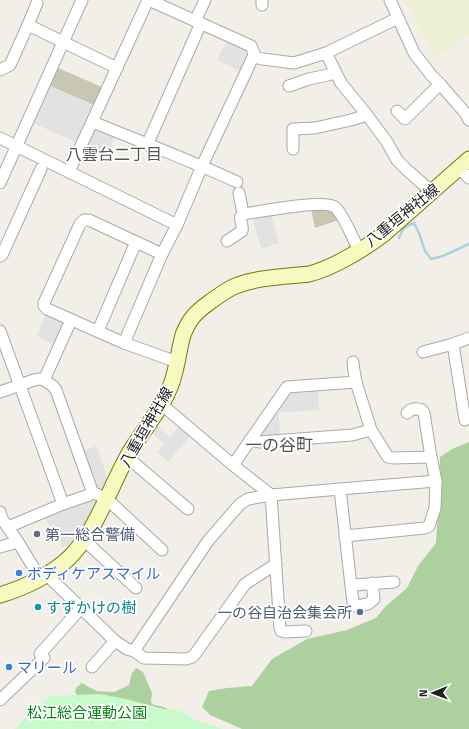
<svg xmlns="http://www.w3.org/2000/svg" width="469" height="729" viewBox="0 0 469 729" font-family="'Titillium Web','Noto Sans JP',sans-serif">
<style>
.construction{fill:#c7c7b4}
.farmland{fill:#eef0d5}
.forest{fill:#add19e}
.park{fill:#c8facc}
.parking{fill:#e2e2e2}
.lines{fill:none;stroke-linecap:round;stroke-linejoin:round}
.stream{stroke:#aad3df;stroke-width:2.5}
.minor-casing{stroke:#a9a9a9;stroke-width:13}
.secondary-casing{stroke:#707d05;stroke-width:17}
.minor{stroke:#fff;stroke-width:11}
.secondary{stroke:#f7fabf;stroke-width:15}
.service-dot{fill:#5c6f8a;stroke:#fff;stroke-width:1.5}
.shop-dot{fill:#3f7fe0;stroke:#fff;stroke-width:1.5}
.culture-dot{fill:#0f9aa8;stroke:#fff;stroke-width:1.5}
.labels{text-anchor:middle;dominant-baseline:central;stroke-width:3.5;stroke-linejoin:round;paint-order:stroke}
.street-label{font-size:15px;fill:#222;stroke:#fff}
.service-label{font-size:15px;fill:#4e5e75;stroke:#fff;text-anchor:start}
.shop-label{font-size:15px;fill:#366cbe;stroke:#fff;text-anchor:start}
.culture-label{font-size:15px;fill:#0d838f;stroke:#fff;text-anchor:start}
.park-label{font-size:15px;fill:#0c8416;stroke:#fff}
.neighbourhood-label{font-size:16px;fill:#555;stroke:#fff}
.quarter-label{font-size:17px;fill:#555;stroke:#fff}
</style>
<rect width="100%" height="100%" fill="#f2efe9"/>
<g class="construction">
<path d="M 56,67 L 104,88 L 96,106 L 48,85 Z"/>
<path d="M 331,208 L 339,220 L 315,228 L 311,209 Z"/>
</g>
<path class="farmland" d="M 404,0 L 469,0 L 469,36 L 435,57 L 433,57 Z"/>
<g class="forest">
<path d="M 469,442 L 469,729 L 242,729 L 210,715 L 202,707 L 209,691 L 227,688 L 252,686 L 272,659 L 307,639 L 347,630 L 376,618 L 385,607 L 407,588 L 418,566 L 436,543 L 439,494 L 440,457 L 452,449 Z"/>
<path d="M 136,668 L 143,672 L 152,693 L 151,702 L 154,705 C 165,706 169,709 177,717 L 88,722 L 75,691 L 76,688 L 82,683 L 96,691 L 114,692 L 129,685 L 132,673 Z"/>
</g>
<path class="park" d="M 100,694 L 126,699 L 164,709 L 180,711 L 194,719 L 223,729 L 15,729 L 27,716 L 51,696 Z"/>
<g class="parking">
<path d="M 227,40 L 249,50 L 250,54 L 242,72 L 217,60 Z"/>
<path d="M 48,85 L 96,107 L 80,144 L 31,122 Z"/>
<path d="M 94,125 L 116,135 L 105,159 L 83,149 Z"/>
<path d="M 271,214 L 279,243 L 261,249 L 252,216 Z"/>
<path d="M 46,314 L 66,322 L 56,345 L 37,336 Z"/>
<path d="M 318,388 L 319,410 L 273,413 L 290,389 Z"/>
<path d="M 279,413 L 280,437 L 258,438 L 255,436 L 272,414 Z"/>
<path d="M 153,422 L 170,437 L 180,425 L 191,435 L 168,462 L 157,452 L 164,443 L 148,430 Z"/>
<path d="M 97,446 L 109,484 L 104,494 L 93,486 L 81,451 Z"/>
<path d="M 94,497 L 102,501 L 80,538 L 63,547 L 45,518 Z"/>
</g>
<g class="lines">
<path class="stream" d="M 399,238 C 402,229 404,227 414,223 L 419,233 L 425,251 L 431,259 L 443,256 L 469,244"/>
<g class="minor-casing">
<g id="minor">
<path d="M 149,0 L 251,46 L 254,53 L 253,57 L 202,166 L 177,225 L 162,254 L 124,343 L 177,362"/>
<path d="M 262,0 L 262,5"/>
<path d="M 390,0 L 414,53 L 432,76 L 440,84 L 466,114 L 469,120"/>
<path d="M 195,21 L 205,0"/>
<path d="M 28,25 L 37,3"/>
<path d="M 326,53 L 341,83 L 367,115"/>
<path d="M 253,57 L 263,59 L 294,63 L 326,53 L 398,18"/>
<path d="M 0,70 L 10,65 L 28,25 L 117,68"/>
<path d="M 289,86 L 309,79 L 328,75 L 335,73"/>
<path d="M 397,111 L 405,119 L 440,84"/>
<path d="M 93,122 C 141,142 190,160 237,182"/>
<path d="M 0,138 L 177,225"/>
<path d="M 147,145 L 201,23"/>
<path d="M 293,149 L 293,129 L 315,128 L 351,120 L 367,115 L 387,142 L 397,160 L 407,170 L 432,192"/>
<path d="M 459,168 L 469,178"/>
<path d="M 69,172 L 148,0"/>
<path d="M 0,183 L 82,0"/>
<path d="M 239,193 L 243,214"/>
<path d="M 227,241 L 242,231 C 244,225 237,218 243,214 C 258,212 325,199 335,207 C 342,212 354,241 359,250"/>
<path d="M 0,256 L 2,255 L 41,169"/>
<path d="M 0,331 L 63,504"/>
<path d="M 98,331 L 136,242 L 162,254"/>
<path d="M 124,343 L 47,309 L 44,306 L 44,303 L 80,224 L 84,220 L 89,220 L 136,242"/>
<path d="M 453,344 L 469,338"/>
<path d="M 423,352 L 453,344 L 465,420"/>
<path d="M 353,362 L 354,371 L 356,382 L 371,430 L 388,457 L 393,458 L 431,457 L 424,413 L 422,410 C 416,408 411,408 407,413"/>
<path d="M 0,392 L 34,380 L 40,379 L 44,380"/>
<path d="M 161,404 L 233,465 L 271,495 L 280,628 L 281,631 L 285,632 L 306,631"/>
<path d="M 250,440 L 259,442 L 352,435 L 371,430"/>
<path d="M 127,457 L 188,509"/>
<path d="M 233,465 L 285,390 L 287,387 L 356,382"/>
<path d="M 92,492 L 107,499 L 162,550"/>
<path d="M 0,512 L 2,519 L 18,542 L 40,578"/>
<path d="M 8,527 L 63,504 L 89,495 L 92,492 L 91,488 L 56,390 L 53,386 L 44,380 L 71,320"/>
<path d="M 345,536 L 425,528 L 429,526 L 435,508 L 436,481 L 431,457"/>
<path d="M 84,540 L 136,588"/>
<path d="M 0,547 L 18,542"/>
<path d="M 48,574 L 52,580 L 81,608 L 115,641 L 127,649 L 134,651 L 144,658 L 186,659 L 192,657 L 195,654 L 245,584 L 276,564"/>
<path d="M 372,583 L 374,599 L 368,604 L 356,606 L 353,603 L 340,489 L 436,481"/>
<path d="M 354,585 L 394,582"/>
<path d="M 134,651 L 208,541 L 240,504 L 248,499 L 271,495 L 340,489"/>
<path d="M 40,654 L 81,608"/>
<path d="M 92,667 L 115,641"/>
<path d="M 0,700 L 44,658"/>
</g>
</g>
<g class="secondary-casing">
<path id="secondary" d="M 0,595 C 24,588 51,575 69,558 C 78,549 85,539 91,529 C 105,505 115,479 128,455 C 142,431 163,408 172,382 C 177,368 179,349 183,335 C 189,319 196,312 210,302 C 217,297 225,291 233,287 C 256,277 284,277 309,274 C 333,268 364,249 384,234 L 469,159"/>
</g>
<use href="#minor" class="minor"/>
<use href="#secondary" class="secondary"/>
</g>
<g class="service-dot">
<circle cx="37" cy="534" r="4"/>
<circle cx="360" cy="612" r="4"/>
</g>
<g class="shop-dot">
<circle cx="19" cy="573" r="4"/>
<circle cx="9" cy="667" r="4"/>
</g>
<circle class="culture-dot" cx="38" cy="607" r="4"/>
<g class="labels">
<g class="street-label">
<text transform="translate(402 215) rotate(-39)">八重垣神社線</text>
<text transform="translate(146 427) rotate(-60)">八重垣神社線</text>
</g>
<g class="service-label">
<text x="45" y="534">第一総合警備</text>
<text x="352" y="612" text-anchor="end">一の谷自治会集会所</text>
</g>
<g class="shop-label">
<text x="27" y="573">ボディケアスマイル</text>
<text x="17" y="667">マリール</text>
</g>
<g class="culture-label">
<text x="46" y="607">すずかけの樹</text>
</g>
<g class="park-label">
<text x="87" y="712">松江総合運動公園</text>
</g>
<g class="neighbourhood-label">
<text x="114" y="154">八雲台二丁目</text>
</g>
<g class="quarter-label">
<text x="279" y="445">一の谷町</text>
</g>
</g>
<g transform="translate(433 693) rotate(269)" stroke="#ffffff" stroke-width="3" paint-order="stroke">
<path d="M0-3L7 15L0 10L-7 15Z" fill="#222222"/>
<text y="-6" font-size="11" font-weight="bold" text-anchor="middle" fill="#222222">N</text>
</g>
</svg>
